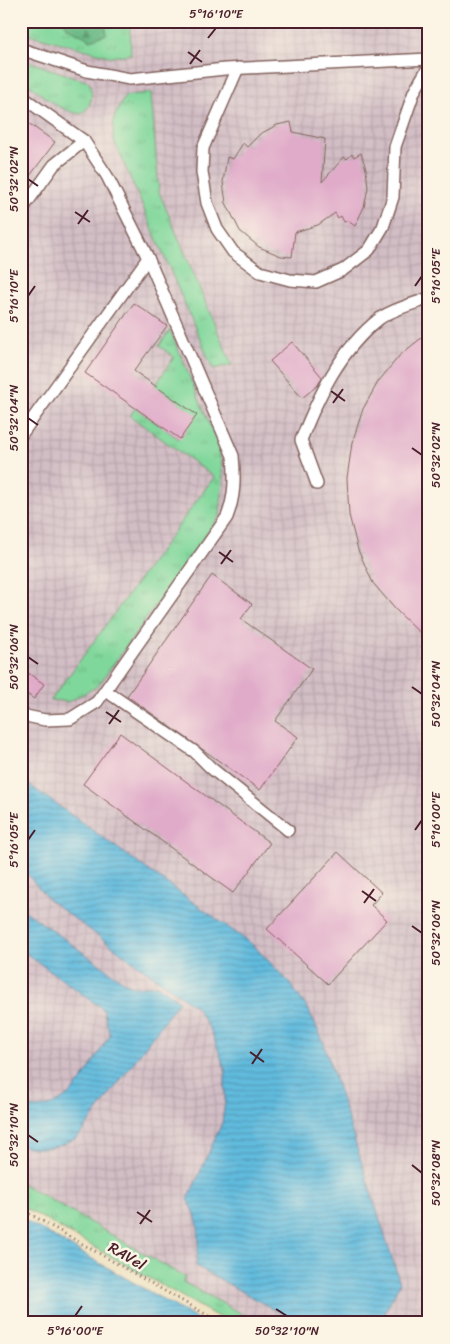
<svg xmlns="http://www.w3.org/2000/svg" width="450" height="1344" viewBox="0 0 450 1344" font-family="Sriracha,sans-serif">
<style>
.industrial{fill:url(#industrial-grid)}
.grass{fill:url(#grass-tufts);stroke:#657b63}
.forest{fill:url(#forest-firs);stroke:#596c57}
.water{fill:url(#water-rules);stroke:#566d84}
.building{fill:#e0abc9}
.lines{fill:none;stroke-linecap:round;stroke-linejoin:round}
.lane-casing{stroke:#83635e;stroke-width:14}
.path{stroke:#83635e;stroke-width:3;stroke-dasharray:1 4;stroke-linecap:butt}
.lane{stroke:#fff;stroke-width:11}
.ticks{fill:none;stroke:#4a1f2b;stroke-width:2}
.labels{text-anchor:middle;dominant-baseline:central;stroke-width:5;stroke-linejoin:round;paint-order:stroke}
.street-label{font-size:15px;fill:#4a1f2b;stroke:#fcf5e5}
.neatline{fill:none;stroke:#4a1f2b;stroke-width:2}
.ticks-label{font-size:12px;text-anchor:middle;fill:#4a1f2b}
</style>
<defs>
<pattern id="industrial-grid" width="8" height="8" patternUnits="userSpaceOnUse" patternTransform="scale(1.25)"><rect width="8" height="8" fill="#d2bdc5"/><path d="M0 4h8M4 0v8" fill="none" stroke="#b6a2a9"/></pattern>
<pattern id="grass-tufts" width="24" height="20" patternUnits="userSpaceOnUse" patternTransform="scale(1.25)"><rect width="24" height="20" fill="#80d79b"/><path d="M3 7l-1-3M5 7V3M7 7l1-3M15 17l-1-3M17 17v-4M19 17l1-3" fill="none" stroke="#70b886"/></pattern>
<pattern id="forest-firs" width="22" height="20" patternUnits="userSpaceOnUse" patternTransform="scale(1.25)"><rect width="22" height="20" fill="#68b883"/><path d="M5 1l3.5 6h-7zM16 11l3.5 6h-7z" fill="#58956b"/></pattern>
<pattern id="water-rules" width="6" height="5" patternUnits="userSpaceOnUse" patternTransform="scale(1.25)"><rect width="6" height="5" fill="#61bbde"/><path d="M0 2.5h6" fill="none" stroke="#5297b4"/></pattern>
</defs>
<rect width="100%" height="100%" fill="#fcf5e5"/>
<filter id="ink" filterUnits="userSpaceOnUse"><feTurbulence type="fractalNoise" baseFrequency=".02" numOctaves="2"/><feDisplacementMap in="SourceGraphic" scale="10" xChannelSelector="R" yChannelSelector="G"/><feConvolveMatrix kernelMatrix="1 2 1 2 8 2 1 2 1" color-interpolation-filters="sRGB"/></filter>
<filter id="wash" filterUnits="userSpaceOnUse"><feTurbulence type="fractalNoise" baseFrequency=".0096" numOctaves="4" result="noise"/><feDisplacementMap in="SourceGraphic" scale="20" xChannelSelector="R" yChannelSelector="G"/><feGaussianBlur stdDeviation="1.12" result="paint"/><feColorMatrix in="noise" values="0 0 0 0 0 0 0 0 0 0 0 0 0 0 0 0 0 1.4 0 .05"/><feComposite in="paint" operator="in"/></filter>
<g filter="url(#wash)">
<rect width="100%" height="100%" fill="#ede0be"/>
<path class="industrial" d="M 21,21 L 429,21 L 429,1323 L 259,1323 L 183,1282 L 185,1277 L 21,1183 Z"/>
<g class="grass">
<path d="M 21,21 L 130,21 L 131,54 L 112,57 L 21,32 Z"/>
<path d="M 21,59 L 89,82 C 94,94 92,107 81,114 C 57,111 39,92 21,77 Z"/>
<path d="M 151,92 L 159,192 L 232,365 L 213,369 L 113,138 L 114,118 L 125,96 Z"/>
<path d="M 170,330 L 220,449 L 223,480 L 220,515 L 98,686 L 68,702 L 51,700 L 214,477 L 130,416 L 135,408 L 179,439 L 196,415 L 155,386 L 174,357 L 159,346 Z"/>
<path d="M 21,1183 L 185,1277 L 183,1282 L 259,1323 L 229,1323 L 21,1206 Z"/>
</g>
<path class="forest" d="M 64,21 L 104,21 L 107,34 L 91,40 L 67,27 Z"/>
<g class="water">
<path d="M 21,779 L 253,945 L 288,981 L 308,1009 L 323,1041 L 400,1283 L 386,1310 L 384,1323 L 298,1323 L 196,1266 C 199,1238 202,1225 188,1199 L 222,1123 L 225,1102 L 225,1069 L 212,1033 L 196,1007 L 50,901 L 21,867 Z"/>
<path d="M 21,908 L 126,983 L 135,987 L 157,985 L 179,1001 L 79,1136 C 62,1147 41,1152 21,1145 L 21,1106 C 71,1117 87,1069 110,1035 L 103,1009 L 21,950 Z"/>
<path d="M 21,1218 L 204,1323 L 21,1323 Z"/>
</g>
<g id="blocks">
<g class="building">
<path d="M 21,118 L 55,142 L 21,188 Z"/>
<path d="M 291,122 L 293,132 L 325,139 L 322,182 L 344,157 L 347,159 L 352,154 L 354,157 L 361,153 L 366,169 L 368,188 L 364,207 L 355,226 L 348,221 L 344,222 L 341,216 L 338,218 L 335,213 L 318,225 L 295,232 L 292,257 L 281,256 L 259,247 L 240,231 L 226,203 L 223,182 L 227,157 L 233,159 L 243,143 L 247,147 L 260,134 L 277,125 Z"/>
<path d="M 134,303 L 167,326 L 134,371 L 197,415 L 180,439 L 85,373 Z"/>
<path d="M 429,332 L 429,642 L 395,609 L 373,583 L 358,550 L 349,515 L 347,478 L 352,443 L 363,409 L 378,382 L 400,355 Z"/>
<path d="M 292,342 L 322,377 L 318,385 L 302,398 L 270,361 Z"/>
<path d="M 212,575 L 252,604 L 241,619 L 312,669 L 275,721 L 298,737 L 260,790 L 127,696 Z"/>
<path d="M 21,668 L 44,684 L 34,699 L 21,690 Z"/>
<path d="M 120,733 L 270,843 L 233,893 L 83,784 Z"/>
<path d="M 338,852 L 382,893 L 371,905 L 387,920 L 328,984 L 267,929 Z"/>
</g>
</g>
</g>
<g filter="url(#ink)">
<use href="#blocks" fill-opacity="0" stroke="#83635e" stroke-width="1"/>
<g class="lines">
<g class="lane-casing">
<g id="lane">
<path d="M 21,49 L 87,71 L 130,79 L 225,69 L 429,59"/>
<path d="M 238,68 L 203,148 L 202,172 L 207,203 L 217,229 L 233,252 L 260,272 L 290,280 L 316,282 L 343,270 L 369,250 L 383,227 L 393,197 L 395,147 L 414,92 L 429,66"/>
<path d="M 21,96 L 84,141 L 107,176 L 148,258 L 233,456 C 235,478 235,496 227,517 L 97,702 L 70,719 L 45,720 L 21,715"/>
<path d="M 21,211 L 54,165 L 84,141"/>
<path d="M 21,435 L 148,258"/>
<path d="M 317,484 L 301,440 C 319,395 340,350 379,319 C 392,309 414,304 429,298"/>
<path d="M 106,691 L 195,752 L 211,768 L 288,830"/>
</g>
</g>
<path class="path" d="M 21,1209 L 221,1323"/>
<use href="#lane" class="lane"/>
</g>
</g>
<path class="ticks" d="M 208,38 L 216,28M 188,52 L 202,62M 190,64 L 200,50M 28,179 L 38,186M 75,212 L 90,222M 78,224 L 88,210M 415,286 L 422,276M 28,296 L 35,286M 331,391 L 345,401M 333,403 L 343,389M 28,418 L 38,425M 412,448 L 422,455M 219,552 L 233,562M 221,564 L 231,550M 28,657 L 38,664M 412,687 L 422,694M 106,712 L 121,722M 109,724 L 119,710M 415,830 L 422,820M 28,840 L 35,830M 362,891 L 376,901M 364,903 L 374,889M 412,926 L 422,933M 250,1052 L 264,1062M 252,1064 L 262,1049M 28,1135 L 38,1142M 412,1165 L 422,1173M 137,1212 L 152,1222M 140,1224 L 150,1210M 276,1309 L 287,1316M 75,1316 L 82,1306"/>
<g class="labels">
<g class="street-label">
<text transform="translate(127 1256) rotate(30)">RAVel</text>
</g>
</g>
<rect width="450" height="1344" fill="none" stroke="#fcf5e5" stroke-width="55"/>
<rect x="28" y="28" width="394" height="1288" class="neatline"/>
<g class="ticks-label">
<text x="216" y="18">5°16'10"E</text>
<text transform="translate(14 179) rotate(-90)" y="4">50°32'02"N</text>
<text transform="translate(436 276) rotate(-90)" y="4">5°16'05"E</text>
<text transform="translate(14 296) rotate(-90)" y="4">5°16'10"E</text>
<text transform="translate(14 418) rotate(-90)" y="4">50°32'04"N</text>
<text transform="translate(436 455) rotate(-90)" y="4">50°32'02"N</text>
<text transform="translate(14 657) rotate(-90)" y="4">50°32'06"N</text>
<text transform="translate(436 694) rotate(-90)" y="4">50°32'04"N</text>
<text transform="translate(436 820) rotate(-90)" y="4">5°16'00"E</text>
<text transform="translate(14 840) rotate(-90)" y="4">5°16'05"E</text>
<text transform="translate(436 933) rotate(-90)" y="4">50°32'06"N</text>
<text transform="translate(14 1135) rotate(-90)" y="4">50°32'10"N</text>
<text transform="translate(436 1173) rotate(-90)" y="4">50°32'08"N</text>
<text x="75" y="1335">5°16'00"E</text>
<text x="287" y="1335">50°32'10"N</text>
</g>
</svg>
